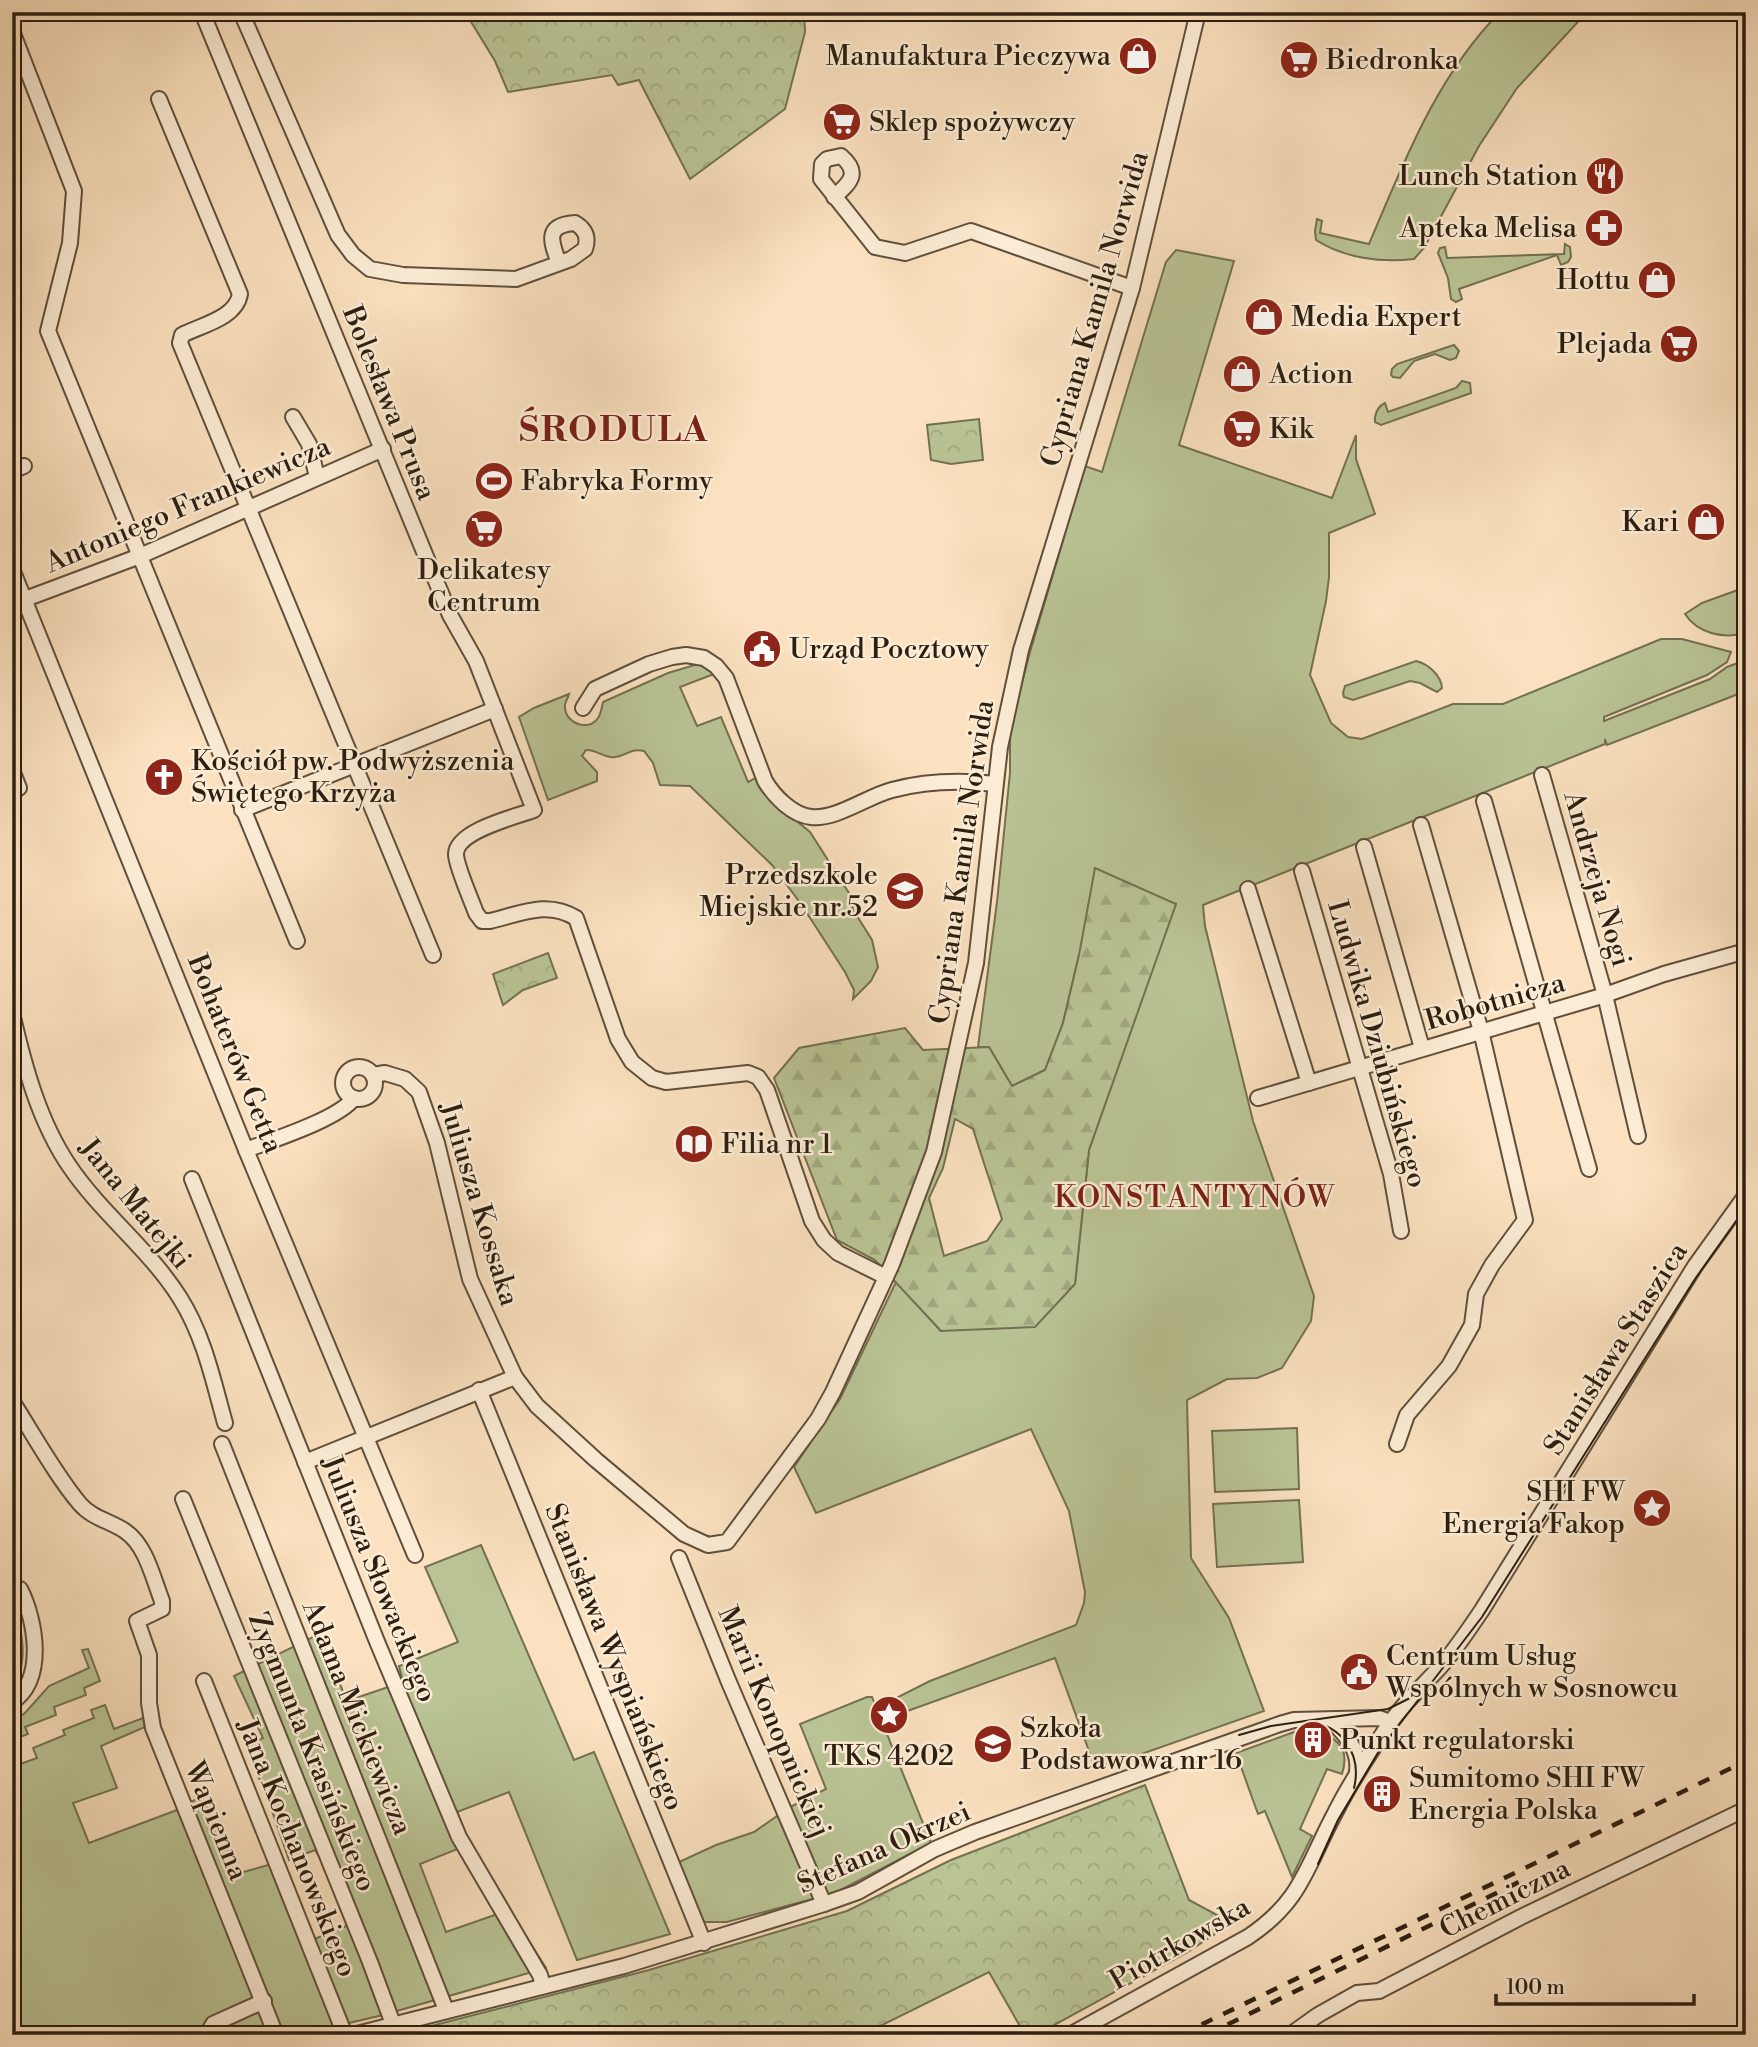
<svg xmlns="http://www.w3.org/2000/svg" width="1758" height="2047" viewBox="0 0 1758 2047" font-family="'Libre Bodoni',serif">
<style>
.grass{fill:#bac495;stroke:#737152;stroke-width:2}
.forest{fill:url(#forest-firs);stroke:#737152;stroke-width:2;fill-rule:evenodd}
.park{fill:url(#park-crowns);stroke:#737152;stroke-width:2}
.lines{fill:none;stroke-linecap:round;stroke-linejoin:round}
.minor-casing{stroke:#604f3c;stroke-width:18}
.minor{stroke:#fcecd5;stroke-width:14}
.tram{stroke:#2c1e10;stroke-width:2}
.rail{stroke:#2c1e10;stroke-width:4.5;stroke-dasharray:12 12;stroke-linecap:butt}
.labels{text-anchor:middle;dominant-baseline:central;stroke-width:5;stroke-linejoin:round;paint-order:stroke}
.poi-label{font-size:28px;fill:#2c1e10;stroke:#fcecd5;text-anchor:start}
.street-label{font-size:28px;fill:#2c1e10;stroke:#fcecd5}
.neighbourhood-label{font-size:30px;letter-spacing:2px;fill:#7a1f14;stroke:#fcecd5}
.district-label{font-size:35px;font-weight:bold;letter-spacing:2px;fill:#7a1f14;stroke:#fcecd5}
</style>
<defs>
<pattern id="forest-firs" width="22" height="20" patternUnits="userSpaceOnUse" patternTransform="scale(1.75)"><rect width="22" height="20" fill="#bac495"/><path d="M5 1l3.5 6h-7zM16 11l3.5 6h-7z" fill="#a0a87f"/></pattern>
<pattern id="park-crowns" width="20" height="18" patternUnits="userSpaceOnUse" patternTransform="scale(1.75)"><rect width="20" height="18" fill="#bac495"/><path d="M2 6a3 3 0 1 1 6 0M12 15a3 3 0 1 1 6 0" fill="none" stroke="#a0a87f"/></pattern>
</defs>
<rect width="100%" height="100%" fill="#fbe1bf"/>
<filter id="stains"><feTurbulence type="fractalNoise" baseFrequency=".00286" numOctaves="4"/><feColorMatrix values="0 0 0 0 .2 0 0 0 0 .09 0 0 0 0 .02 0 0 0 .5 -.17"/></filter>
<radialGradient id="worn" r=".72"><stop offset=".6" stop-color="#630" stop-opacity="0"/><stop offset="1" stop-color="#630" stop-opacity=".3"/></radialGradient>
<g class="grass">
<path d="M 1500,12 L 1587,12 L 1517,88 L 1479,146 L 1424,248 L 1414,259 C 1381,263 1344,258 1316,240 L 1315,231 L 1317,219 L 1322,221 L 1320,233 L 1369,244 C 1404,162 1436,77 1500,12 Z"/>
<path d="M 1565,244 L 1570,247 L 1571,257 L 1568,262 L 1561,265 L 1557,255 L 1459,289 L 1462,299 L 1456,302 L 1451,299 L 1448,278 L 1438,253 L 1440,248 L 1445,247 L 1447,258 L 1564,254 Z"/>
<path d="M 1176,250 L 1234,261 L 1179,445 L 1332,498 L 1356,435 L 1356,459 L 1375,514 L 1329,533 L 1329,577 L 1326,601 L 1310,675 L 1331,723 L 1348,737 L 1362,739 L 1453,704 L 1503,704 L 1661,639 L 1682,639 L 1731,652 L 1727,662 L 1707,675 L 1604,717 L 1604,721 L 1710,679 L 1727,667 L 1746,660 L 1746,691 L 1607,745 L 1605,739 L 1605,744 L 1203,905 L 1205,926 L 1253,1121 L 1314,1296 L 1311,1321 L 1282,1368 L 1257,1378 L 1227,1379 L 1187,1400 L 1191,1558 L 1229,1618 L 1264,1711 L 1096,1770 L 1055,1658 L 899,1714 L 898,1697 L 930,1681 L 1076,1625 L 1084,1603 L 1085,1592 L 1069,1511 L 1031,1429 L 816,1513 L 794,1467 L 840,1399 L 896,1282 L 941,1331 L 1075,1283 L 1089,1150 L 1175,904 L 1079,955 L 1063,1023 L 1045,1070 L 1012,1086 L 989,1047 L 978,1047 L 997,902 L 1010,773 L 1010,729 L 1030,652 L 1085,466 L 1102,472 L 1166,262 Z"/>
<path d="M 1454,345 L 1459,351 L 1456,358 L 1450,360 L 1435,354 L 1414,361 L 1400,378 L 1393,377 L 1391,375 L 1392,369 L 1397,364 Z"/>
<path d="M 1462,381 L 1470,383 L 1471,393 L 1381,425 L 1375,422 C 1374,415 1378,406 1385,403 L 1388,412 L 1456,388 Z"/>
<path d="M 1746,587 L 1746,633 C 1724,639 1698,634 1685,614 L 1702,603 Z"/>
<path d="M 1416,661 C 1428,664 1441,675 1442,688 L 1437,692 L 1420,683 L 1410,681 L 1353,700 L 1344,697 L 1343,693 L 1345,686 Z"/>
<path d="M 698,664 L 711,670 L 714,674 L 680,687 L 697,726 L 721,717 L 748,782 L 757,777 L 782,809 L 810,832 L 856,904 L 852,908 L 872,940 L 878,967 L 871,981 L 853,999 L 854,990 L 845,972 L 801,904 L 772,865 L 690,786 L 660,785 L 653,763 L 644,751 C 628,748 628,756 615,757 C 604,759 597,749 586,750 L 582,756 L 597,772 L 597,781 L 548,800 L 519,717 L 534,708 L 569,694 C 568,698 565,702 565,705 C 563,722 588,733 598,718 C 601,714 602,706 603,702 L 668,673 Z"/>
<path d="M 1297,1428 L 1299,1489 L 1215,1492 L 1212,1431 Z"/>
<path d="M 1299,1500 L 1303,1562 L 1217,1567 L 1213,1504 Z"/>
<path d="M 481,1545 L 574,1760 L 594,1752 L 670,1934 L 577,1960 L 509,1792 L 457,1812 L 470,1844 L 420,1864 L 446,1932 L 509,1910 L 546,1968 L 383,2015 L 319,2030 L 277,2035 L 249,2035 L 179,2029 L 167,2035 L 12,2035 L 12,1767 L 37,1758 L 33,1748 L 65,1735 L 63,1730 L 94,1718 L 91,1710 L 105,1705 L 114,1729 L 143,1718 L 145,1727 L 101,1746 L 117,1788 L 73,1803 L 89,1843 L 177,1810 L 202,1796 L 212,1820 L 240,1873 L 279,1862 L 312,1940 L 349,1925 L 328,1870 L 315,1850 L 289,1860 L 270,1805 L 246,1746 L 263,1738 L 234,1676 L 319,1634 L 347,1701 L 403,1682 L 399,1666 L 458,1642 L 425,1567 Z"/>
<path d="M 12,1603 C 22,1626 29,1662 14,1684 Z"/>
<path d="M 88,1649 L 100,1681 L 84,1688 L 86,1695 L 54,1707 L 56,1715 L 25,1727 L 28,1734 L 12,1740 L 12,1722 L 25,1713 L 49,1686 L 89,1668 L 82,1650 Z"/>
<path d="M 867,1697 L 872,1697 L 931,1843 L 835,1893 L 727,1922 L 702,1922 L 679,1862 L 716,1845 L 754,1832 L 790,1807 L 826,1789 L 800,1724 Z"/>
<path d="M 1319,1728 C 1339,1742 1350,1749 1342,1774 L 1327,1769 L 1300,1829 L 1312,1836 L 1292,1877 L 1265,1811 L 1258,1814 L 1236,1753 L 1294,1732 Z"/>
</g>
<path class="forest" d="M 1095,868 L 1176,904 L 1089,1150 L 1075,1284 L 1035,1327 L 941,1331 L 875,1260 L 837,1240 L 774,1078 L 799,1048 L 905,1028 L 923,1050 L 989,1047 L 1012,1086 L 1045,1070 L 1063,1023 L 1079,955 ZM 955,1119 L 973,1129 L 1002,1219 L 987,1241 L 944,1256 L 929,1198 L 943,1168 Z"/>
<g class="park">
<path d="M 465,12 L 804,12 L 805,32 L 785,109 L 690,179 L 639,80 L 618,85 L 612,75 L 508,92 L 495,61 Z"/>
<path d="M 979,419 L 983,460 L 951,464 L 931,460 L 927,425 Z"/>
<path d="M 548,953 L 557,978 L 523,990 L 503,1005 L 493,974 Z"/>
<path d="M 1145,1785 L 1189,1900 L 1232,1923 L 1186,1953 L 1036,2035 L 1025,2035 L 989,1972 L 862,2035 L 396,2035 L 649,1970 L 847,1911 L 951,1860 Z"/>
</g>
<g class="lines">
<g class="minor-casing">
<g id="minor">
<path d="M 202,12 L 450,615 L 476,661 L 534,810 C 515,817 455,831 456,855 C 457,868 471,899 476,913 L 482,921 L 490,921 C 520,914 547,900 576,918 L 618,1039 L 632,1062 L 652,1078 L 666,1082 L 748,1073 L 758,1077 L 767,1090 L 812,1221 L 824,1240 L 838,1253 L 886,1277"/>
<path d="M 241,12 L 338,235 L 353,255 L 370,269 L 403,275 L 516,279 L 571,259 L 585,249 C 589,237 585,229 575,223 C 544,225 551,242 559,263"/>
<path d="M 12,31 L 74,191 L 70,243 L 48,331 L 297,941"/>
<path d="M 159,99 L 240,294 C 236,318 202,325 182,335 L 180,343 L 433,955"/>
<path d="M 834,197 C 850,183 861,173 841,156 L 827,159 L 822,164 L 821,179 L 875,247 L 905,253 L 971,231 L 1132,288"/>
<path d="M 293,417 L 309,444 L 317,477"/>
<path d="M 12,471 L 24,466"/>
<path d="M 12,569 L 246,1150 L 415,1555"/>
<path d="M 12,604 L 140,556 L 383,449"/>
<path d="M 583,708 L 595,689 L 649,664 L 672,657 L 686,655 L 704,658 L 716,666 L 726,678 L 765,781 C 774,796 792,815 811,817 C 836,820 868,796 892,790 C 926,781 960,780 995,784"/>
<path d="M 12,770 L 19,788"/>
<path d="M 1542,775 L 1605,995 L 1638,1136"/>
<path d="M 1484,801 L 1589,1169"/>
<path d="M 242,810 L 495,709"/>
<path d="M 1364,847 L 1422,1048"/>
<path d="M 1302,871 L 1391,1174 L 1401,1231"/>
<path d="M 1248,889 L 1309,1083"/>
<path d="M 12,1013 C 24,1065 39,1122 70,1167 C 102,1214 150,1250 180,1298 C 204,1336 213,1380 225,1423"/>
<circle cx="359" cy="1083" r="16"/>
<path d="M 373,1075 L 385,1073 L 405,1079 L 419,1092 L 437,1143 L 470,1279 L 515,1377 L 537,1406 L 596,1460 L 684,1534 L 708,1545 L 727,1542 L 818,1419 L 833,1392 L 892,1264 L 934,1152 L 976,963 L 1000,747 L 1021,650 L 1132,288 L 1198,12"/>
<path d="M 1258,1098 L 1605,995 L 1664,974 L 1746,951"/>
<path d="M 246,1150 C 272,1140 339,1119 354,1098"/>
<path d="M 192,1179 L 378,1644 L 459,1837 L 540,1975 L 543,1986"/>
<path d="M 479,1390 L 704,1943"/>
<path d="M 12,1401 C 32,1432 56,1476 80,1504 C 92,1518 110,1521 125,1531 C 146,1545 153,1578 162,1601 L 162,1609 L 137,1621 L 149,1655 L 149,1703 L 153,1728 L 276,2035"/>
<path d="M 222,1444 L 446,2010"/>
<path d="M 1397,1444 L 1407,1415 L 1449,1366 L 1472,1325 L 1476,1294 L 1492,1265 L 1525,1220 L 1481,1031 L 1421,825"/>
<path d="M 305,1462 L 515,1377"/>
<path d="M 183,1499 L 370,1962 L 393,2024"/>
<path d="M 679,1558 L 728,1680 L 824,1904"/>
<path d="M 12,1587 L 20,1589 C 36,1620 46,1680 12,1702"/>
<path d="M 204,1681 L 345,2035"/>
<path d="M 1331,1721 C 1346,1735 1360,1750 1357,1772"/>
<path d="M 207,2035 L 213,2024 L 264,2001"/>
<path d="M 353,2035 L 624,1966 L 824,1904 L 858,1892 L 935,1849 L 975,1832 L 1280,1724 L 1294,1720 L 1379,1718 L 1390,1722"/>
<path d="M 1070,2035 L 1248,1937 C 1302,1901 1306,1867 1335,1813 C 1350,1783 1369,1754 1388,1726 C 1402,1704 1423,1686 1441,1666 C 1456,1649 1469,1629 1482,1610 L 1695,1266 L 1746,1195"/>
<path d="M 1290,2035 L 1318,2015 L 1357,1993 L 1379,1991 L 1521,1917 L 1746,1809"/>
</g>
</g>
<use href="#minor" class="minor"/>
<g class="tram">
<path d="M 1310,1722 C 1343,1726 1362,1755 1354,1788"/>
<path d="M 1239,1735 L 1271,1726 L 1388,1709 L 1418,1694"/>
<path d="M 1318,1864 L 1338,1820 L 1379,1751 L 1482,1617 L 1695,1279 L 1746,1207"/>
</g>
<g class="rail">
<path d="M 1180,2035 L 1746,1761"/>
<path d="M 1206,2035 L 1523,1880"/>
</g>
</g>
<defs>
<g id="shop-disc" transform="scale(2.0125)"><circle r="9.5" fill="#8f2418" stroke="#fcecd5"/><path d="M-5-2.5h2.3a2.7 3.5 0 0 1 5.4 0H5L5.5 6h-11ZM-1.5-2.5h3a1.5 2.3 0 0 0-3 0Z" fill="#fff"/></g>
<g id="supermarket-disc" transform="scale(2.0125)"><circle r="9.5" fill="#8f2418" stroke="#fcecd5"/><path d="M-6-5.5h2.5l.6 2H6L4.5 2H-2.5L-4.4-4H-6ZM-1.5 3.2a1.3 1.3 0 1 0 .1 0ZM3 3.2a1.3 1.3 0 1 0 .1 0Z" fill="#fff"/></g>
<g id="restaurant-disc" transform="scale(2.0125)"><circle r="9.5" fill="#8f2418" stroke="#fcecd5"/><path d="M-5-6h1v4h1v-4h1v4h1v-4h1v5L-1.5 .5V6h-2V.5L-5-1ZM5-6V6H3V1.5H1.5Q1.5-4 5-6Z" fill="#fff"/></g>
<g id="pharmacy-disc" transform="scale(2.0125)"><circle r="9.5" fill="#8f2418" stroke="#fcecd5"/><path d="M-2-6h4v4h4v4h-4v4h-4v-4h-4v-4h4Z" fill="#fff"/></g>
<g id="stadium-disc" transform="scale(2.0125)"><circle r="9.5" fill="#8f2418" stroke="#fcecd5"/><path d="M0-5a6.5 5 0 1 0 0 10a6.5 5 0 1 0 0-10ZM-3.5-1.8h7v3.6h-7Z" fill="#fff"/></g>
<g id="civic-disc" transform="scale(2.0125)"><circle r="9.5" fill="#8f2418" stroke="#fcecd5"/><path d="M-.6-6.5H3V-4.5H.6V-3L4-1V1h2V6H-6V1h2V-1L-.6-3ZM-1.2 2.5V6h2.4V2.5Z" fill="#fff"/></g>
<g id="church-disc" transform="scale(2.0125)"><circle r="9.5" fill="#8f2418" stroke="#fcecd5"/><path d="M-1.2-6h2.4v3.5h3.3v2.4h-3.3V6h-2.4V-.1h-3.3v-2.4h3.3Z" fill="#fff"/></g>
<g id="school-disc" transform="scale(2.0125)"><circle r="9.5" fill="#8f2418" stroke="#fcecd5"/><path d="M0-5L7-2L0 1L-7-2ZM-4 1L0 2.5L4 1V4Q0 6-4 4Z" fill="#fff"/></g>
<g id="library-disc" transform="scale(2.0125)"><circle r="9.5" fill="#8f2418" stroke="#fcecd5"/><path d="M-6-4Q-3-5.5-.7-3.5V5Q-3 3-6 4ZM6-4Q3-5.5 .7-3.5V5Q3 3 6 4Z" fill="#fff"/></g>
<g id="sight-disc" transform="scale(2.0125)"><circle r="9.5" fill="#8f2418" stroke="#fcecd5"/><path d="M0-6L1.8-2.2L6-1.7L2.9 1.2L3.7 5.4L0 3.3L-3.7 5.4L-2.9 1.2L-6-1.7L-1.8-2.2Z" fill="#fff"/></g>
<g id="building-disc" transform="scale(2.0125)"><circle r="9.5" fill="#8f2418" stroke="#fcecd5"/><path d="M-4-6H4V6H1V3H-1V6H-4ZM-2.5-4.3h1.7v1.8h-1.7ZM.8-4.3h1.7v1.8H.8ZM-2.5-1h1.7V.8h-1.7ZM.8-1h1.7V.8H.8Z" fill="#fff"/></g>
</defs>
<g fill-rule="evenodd">
<use href="#shop-disc" x="1138" y="56"/>
<use href="#supermarket-disc" x="1299" y="60"/>
<use href="#supermarket-disc" x="842" y="122"/>
<use href="#restaurant-disc" x="1605" y="176"/>
<use href="#pharmacy-disc" x="1604" y="228"/>
<use href="#shop-disc" x="1657" y="280"/>
<use href="#shop-disc" x="1264" y="317"/>
<use href="#supermarket-disc" x="1679" y="344"/>
<use href="#shop-disc" x="1242" y="374"/>
<use href="#supermarket-disc" x="1242" y="429"/>
<use href="#stadium-disc" x="494" y="481"/>
<use href="#shop-disc" x="1706" y="522"/>
<use href="#supermarket-disc" x="484" y="529"/>
<use href="#civic-disc" x="762" y="649"/>
<use href="#church-disc" x="164" y="777"/>
<use href="#school-disc" x="905" y="891"/>
<use href="#library-disc" x="694" y="1144"/>
<use href="#sight-disc" x="1652" y="1508"/>
<use href="#civic-disc" x="1359" y="1672"/>
<use href="#sight-disc" x="889" y="1715"/>
<use href="#building-disc" x="1313" y="1740"/>
<use href="#school-disc" x="993" y="1744"/>
<use href="#building-disc" x="1382" y="1794"/>
</g>
<g class="labels">
<g class="poi-label">
<text x="1111" y="56" text-anchor="end">Manufaktura Pieczywa</text>
<text x="1326" y="60">Biedronka</text>
<text x="869" y="122">Sklep spożywczy</text>
<text x="1578" y="176" text-anchor="end">Lunch Station</text>
<text x="1577" y="228" text-anchor="end">Apteka Melisa</text>
<text x="1630" y="280" text-anchor="end">Hottu</text>
<text x="1291" y="317">Media Expert</text>
<text x="1652" y="344" text-anchor="end">Plejada</text>
<text x="1269" y="374">Action</text>
<text x="1269" y="429">Kik</text>
<text x="521" y="481">Fabryka Formy</text>
<text x="1679" y="522" text-anchor="end">Kari</text>
<text x="484" y="570" text-anchor="middle">Delikatesy<tspan x="484" dy="32">Centrum</tspan></text>
<text x="789" y="649">Urząd Pocztowy</text>
<text x="191" y="761">Kościół pw. Podwyższenia<tspan x="191" dy="32">Świętego Krzyża</tspan></text>
<text x="878" y="875" text-anchor="end">Przedszkole<tspan x="878" dy="32">Miejskie nr.52</tspan></text>
<text x="721" y="1144">Filia nr 1</text>
<text x="1625" y="1492" text-anchor="end">SHI FW<tspan x="1625" dy="32">Energia Fakop</tspan></text>
<text x="1386" y="1656">Centrum Usług<tspan x="1386" dy="32">Wspólnych w Sosnowcu</tspan></text>
<text x="1020" y="1728">Szkoła<tspan x="1020" dy="32">Podstawowa nr 16</tspan></text>
<text x="1340" y="1740">Punkt regulatorski</text>
<text x="889" y="1756" text-anchor="middle">TKS 4202</text>
<text x="1409" y="1778">Sumitomo SHI FW<tspan x="1409" dy="32">Energia Polska</tspan></text>
</g>
<g class="street-label">
<text transform="translate(1095 309) rotate(-74)">Cypriana Kamila Norwida</text>
<text transform="translate(389 403) rotate(68)">Bolesława Prusa</text>
<text transform="translate(188 505) rotate(-23)">Antoniego Frankiewicza</text>
<text transform="translate(962 862) rotate(-82)">Cypriana Kamila Norwida</text>
<text transform="translate(1597 879) rotate(74)">Andrzeja Nogi</text>
<text transform="translate(1495 1002) rotate(-16)">Robotnicza</text>
<text transform="translate(1377 1044) rotate(74)">Ludwika Dziubińskiego</text>
<text transform="translate(235 1054) rotate(68)">Bohaterów Getta</text>
<text transform="translate(135 1204) rotate(51)">Jana Matejki</text>
<text transform="translate(479 1204) rotate(73)">Juliusza Kossaka</text>
<text transform="translate(1616 1349) rotate(-58)">Stanisława Staszica</text>
<text transform="translate(379 1579) rotate(68)">Juliusza Słowackiego</text>
<text transform="translate(614 1657) rotate(68)">Stanisława Wyspiańskiego</text>
<text transform="translate(357 1718) rotate(68)">Adama Mickiewicza</text>
<text transform="translate(774 1722) rotate(67)">Marii Konopnickiej</text>
<text transform="translate(312 1752) rotate(68)">Zygmunta Krasińskiego</text>
<text transform="translate(216 1821) rotate(68)">Wapienna</text>
<text transform="translate(297 1848) rotate(68)">Jana Kochanowskiego</text>
<text transform="translate(884 1848) rotate(-24)">Stefana Okrzei</text>
<text transform="translate(1505 1899) rotate(-27)">Chemiczna</text>
<text transform="translate(1180 1944) rotate(-30)">Piotrkowska</text>
</g>
<g class="neighbourhood-label">
<text x="1195" y="1198">KONSTANTYNÓW</text>
</g>
<g class="district-label">
<text x="614" y="430">ŚRODULA</text>
</g>
</g>
<rect width="1758" height="2047" fill="none" stroke="#fbe1bf" stroke-width="42"/>
<rect x="14" y="14" width="1730" height="2019" fill="none" stroke="#2c1e10" stroke-width="3.5"/>
<rect x="21" y="21" width="1716" height="2005" fill="none" stroke="#2c1e10" stroke-width="2"/>
<path d="M1496 1994v10h198v-10" fill="none" stroke="#2c1e10" stroke-width="3.5"/>
<text x="1506" y="1994" font-size="21" fill="#2c1e10" stroke="#fcecd5" stroke-width="5" paint-order="stroke">100 m</text>
<rect width="100%" height="100%" filter="url(#stains)"/>
<rect width="100%" height="100%" fill="url(#worn)"/>
</svg>
